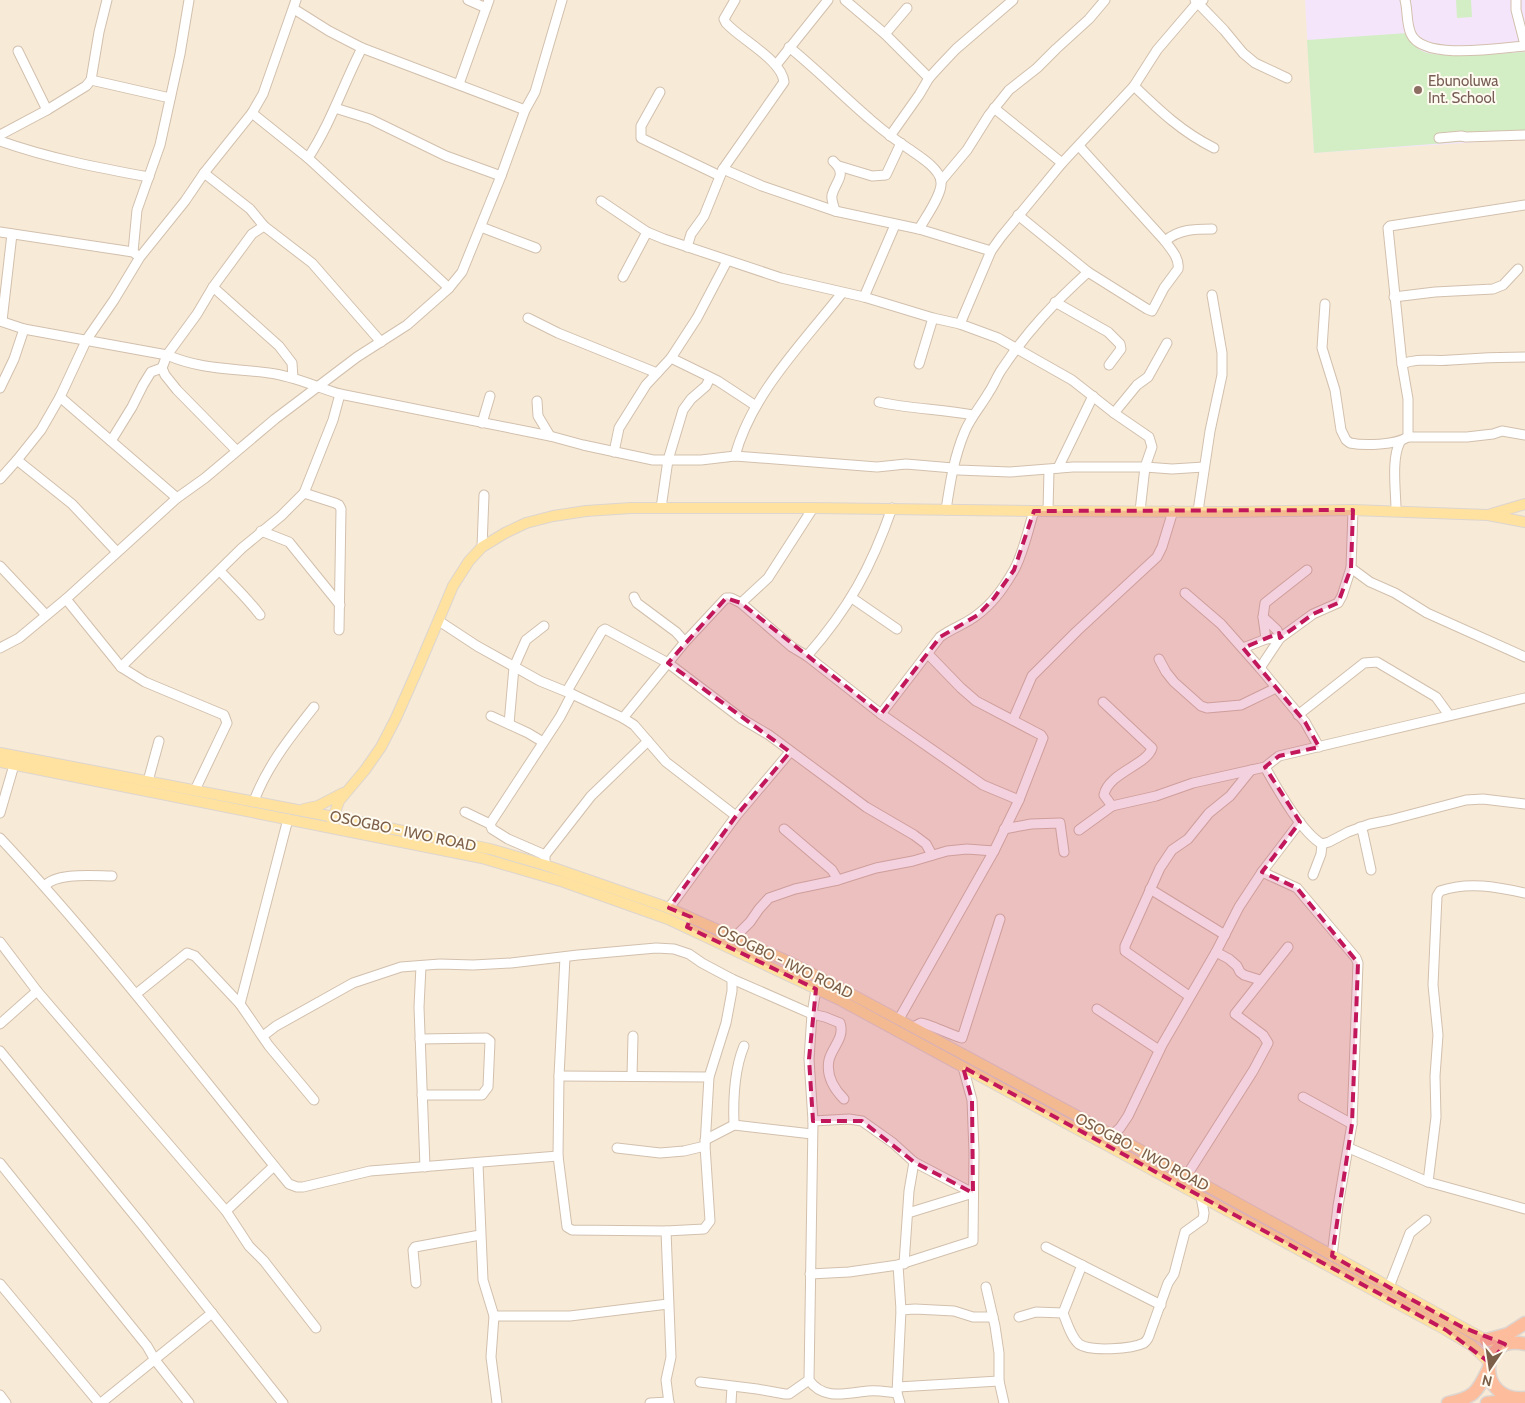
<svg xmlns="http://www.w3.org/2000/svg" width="1525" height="1403" viewBox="0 0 1525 1403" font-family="Cabin,sans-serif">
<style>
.residential{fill:#f7ead7}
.education{fill:#f5e5fb}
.green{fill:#d3eec5}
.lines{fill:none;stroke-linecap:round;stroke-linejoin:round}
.minor-casing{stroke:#d2c0ad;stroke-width:11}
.major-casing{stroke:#ddd5d0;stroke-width:12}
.highway-casing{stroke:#ddd5d0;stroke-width:15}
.minor{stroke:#fff;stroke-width:9}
.major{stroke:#ffe29f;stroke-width:10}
.highway{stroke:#fdbc9c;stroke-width:12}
.marked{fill:#c2185b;fill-opacity:0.2;stroke:#c2185b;stroke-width:4;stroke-dasharray:10 6;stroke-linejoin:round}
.education-dot{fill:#8d6e63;stroke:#fffbf1;stroke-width:2}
.labels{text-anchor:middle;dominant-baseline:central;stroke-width:4;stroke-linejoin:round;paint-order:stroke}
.education-label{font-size:15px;fill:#785e54;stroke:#fffbf1;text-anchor:start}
.street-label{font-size:15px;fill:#7c5f49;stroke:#fffbf1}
</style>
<rect width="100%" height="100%" fill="#fef7e9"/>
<rect class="residential" x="0" y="0" width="1525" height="1403"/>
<path class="education" d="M 1305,0 L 1525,0 L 1525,139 L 1314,153 Z"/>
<g class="green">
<path d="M 1456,0 L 1471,0 L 1472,17 L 1457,18 Z"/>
<path d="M 1407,33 C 1411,41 1414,47 1422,51 C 1441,60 1502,53 1525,52 L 1525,137 L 1314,153 L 1307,40 Z"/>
</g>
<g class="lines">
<g class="minor-casing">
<g id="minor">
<path d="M 468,0 L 486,8"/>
<path d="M 845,0 L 885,34 L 929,78"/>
<path d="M 1195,0 L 1224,30 L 1243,53 L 1255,63 L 1287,78"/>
<path d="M 1405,0 C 1408,11 1406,23 1411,34 C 1423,61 1500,48 1525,46"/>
<path d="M 1516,0 L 1516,10 L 1525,45"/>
<path d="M 294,9 L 329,31 L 362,48 L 525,110"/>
<path d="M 885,34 L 907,8"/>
<path d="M 789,47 C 830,80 865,120 909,149 C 919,156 939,168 941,181 C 943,194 925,218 919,229"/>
<path d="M 18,51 L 47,110"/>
<path d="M 776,65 L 828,0"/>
<path d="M 91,80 L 170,98"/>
<path d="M 459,84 L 489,0"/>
<path d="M 1134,86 C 1160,111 1182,132 1214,148"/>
<path d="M 660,92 L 641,126 L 641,138 L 720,176"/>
<path d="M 335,108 L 370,119 L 446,156 L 501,176"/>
<path d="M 994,108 L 1062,163"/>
<path d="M 252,113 L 308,158 L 449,288"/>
<path d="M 0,135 L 47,110 L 86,86 L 91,80 L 99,32 L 107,0"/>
<path d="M 890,136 L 919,95 L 929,78 L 939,67 L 956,49 L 1013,0"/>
<path d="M 1439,138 L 1461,136 L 1466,137 L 1525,135"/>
<path d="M 0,141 C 48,158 99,168 149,177"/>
<path d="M 308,158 C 331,123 343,85 362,48"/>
<path d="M 833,161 C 848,175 836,180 832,195 C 831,200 834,206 835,211"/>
<path d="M 839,166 L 872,176 L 886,175 L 901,143"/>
<path d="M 723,169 L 762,186 L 835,211 L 919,229 L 991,251"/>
<path d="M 204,173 L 250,209 L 264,226 L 312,263 L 381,342"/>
<path d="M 941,181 L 967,150 L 989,115 L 1009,90 L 1037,68 L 1056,49 L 1089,19 L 1105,0"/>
<path d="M 601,201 L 647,232 L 664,239 L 781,278 L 864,297 L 933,318 L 960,324 L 998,338 L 1072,380 L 1114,413 L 1149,437 L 1152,447 L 1145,467 L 1140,511"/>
<path d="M 1018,215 L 1088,272 L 1147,309 L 1152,311 L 1164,288 L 1178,269 C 1180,259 1171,249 1165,241 L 1079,146"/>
<path d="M 481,227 L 536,248"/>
<path d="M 0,232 L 133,252 L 137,255"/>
<path d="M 1165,241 C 1179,229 1195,229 1212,229"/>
<path d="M 687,247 L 691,234 L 704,216 L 723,169 L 784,82 C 782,60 740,39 726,23 L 724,19 L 735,0"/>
<path d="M 133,252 L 137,210 L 160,145 L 180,54 L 189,0"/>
<path d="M 623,277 L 647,232"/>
<path d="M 213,287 L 279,346 L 292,363 L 293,378"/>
<path d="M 864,297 L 895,225"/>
<path d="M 1394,297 L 1435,292 L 1493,289 L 1503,285 L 1518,269"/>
<path d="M 1055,302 L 1108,332 L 1120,344 L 1121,349 L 1109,365"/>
<path d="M 1325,304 L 1322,348 L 1335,390 L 1341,430 L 1346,440 L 1350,443 C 1365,446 1395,445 1408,437 L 1467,437 L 1493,434 L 1502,431 L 1525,435"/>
<path d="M 528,318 L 558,333 L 657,373"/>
<path d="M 0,321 L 24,329 L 167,355 C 202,370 232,368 269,373 C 294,376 316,387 340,394 L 333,420 L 304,493 L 281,516 L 242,548 L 121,667"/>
<path d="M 2,321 L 12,234"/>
<path d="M 960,324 L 991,251 L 1001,237 L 1062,163 L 1134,86 L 1157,50 L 1198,2 L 1203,0"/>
<path d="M 671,358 L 718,381 L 756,406"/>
<path d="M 919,364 L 933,318"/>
<path d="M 1402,364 C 1419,357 1434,362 1451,360 C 1476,358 1500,357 1525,357"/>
<path d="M 0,388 L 14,359 L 24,329"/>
<path d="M 340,394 L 550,436 L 583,445 L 653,460 L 701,460 L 735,456 L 877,467 L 906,464 L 953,468 L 958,470 L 1010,472 L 1073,467 L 1145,467 L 1172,469 L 1204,467"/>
<path d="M 60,397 L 177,498"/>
<path d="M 537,401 L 538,416 L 550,436"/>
<path d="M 879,402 C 910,409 942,409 973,415"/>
<path d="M 1114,413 L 1137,385 L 1148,377 L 1167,343"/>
<path d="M 482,423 L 490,396"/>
<path d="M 1408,437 L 1408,399 L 1402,364 L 1388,228 L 1390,226 L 1525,205"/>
<path d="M 111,441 L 132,407 L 143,385 L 151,372 L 162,368"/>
<path d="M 236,450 L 177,390 L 165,375 L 162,368 L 167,355 L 197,314 L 213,287 L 252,234 L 264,226"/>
<path d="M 614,452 L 619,428 L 646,385 L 671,358 L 697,318 L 727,261"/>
<path d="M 735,456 C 752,393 803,343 842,293"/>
<path d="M 17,460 L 72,504 L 117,552"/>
<path d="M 1058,468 L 1093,396"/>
<path d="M 0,479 L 17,460 L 41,430 L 60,397 L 87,339 L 114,300 L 140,257 L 185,201 L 204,173 L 252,113 L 263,94 L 296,0"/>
<path d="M 304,493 L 335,503 L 339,505 L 341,509 L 339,630"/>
<path d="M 661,508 L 668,460 L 683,410 L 691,399 L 706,386 L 710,378"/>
<path d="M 946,510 C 950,483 954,457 965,431 C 971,417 981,406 989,392 C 994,385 997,376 1002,369 C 1028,330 1054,303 1088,272"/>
<path d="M 1396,510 C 1396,491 1391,459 1400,442"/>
<path d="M 1048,511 L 1049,470"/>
<path d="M 1198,511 L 1210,431 L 1222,375 L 1222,353 L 1212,295"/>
<path d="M 261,531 L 289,542 L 340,605"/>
<path d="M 482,547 L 484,495"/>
<path d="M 0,566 L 46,615"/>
<path d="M 1351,568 L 1370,582 L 1395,593 L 1427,613 L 1525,657"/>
<path d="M 220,571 C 234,586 248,599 260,615"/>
<path d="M 1185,593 L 1221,624 L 1260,668 L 1305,722 L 1319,747"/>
<path d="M 634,597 L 637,603 L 676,632 L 685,642"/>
<path d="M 852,598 L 897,629"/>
<path d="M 66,599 L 121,667 L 145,682 L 224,715 L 227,723 L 195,790"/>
<path d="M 741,603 L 768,578 L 813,508"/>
<path d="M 439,621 L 477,646 L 540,681 L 572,694 L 623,718 L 634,725 L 666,762 L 736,816"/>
<path d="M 1266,639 L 1263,617 L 1265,603 L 1307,570"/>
<path d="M 0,648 L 19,638 L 66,599 L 177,498 L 205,478 L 275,419 L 357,357 L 407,325 L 449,288 L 462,272 L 501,176 L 525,110 L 535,92 L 562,0"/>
<path d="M 1243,648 L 1266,639 L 1280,638 L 1277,630 L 1263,617"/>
<path d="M 807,656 C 849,608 871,568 892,508"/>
<path d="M 1159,659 L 1166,672 L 1174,682 L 1201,706 L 1207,708 L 1241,705 L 1276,688"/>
<path d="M 1260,668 L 1280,638 L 1313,614 L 1338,603 L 1342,596 L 1351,568 L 1353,510"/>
<path d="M 567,691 L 602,631 L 605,629 L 668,663 L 742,719 L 769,735 L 866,807 L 914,835 L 926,844 L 932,855"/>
<path d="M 1103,702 L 1152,748 C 1147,765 1108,773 1104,795 L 1112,806"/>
<path d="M 881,714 L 940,637 C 952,628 966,624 977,615 C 991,605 1005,586 1014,570 C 1023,554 1028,530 1034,511"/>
<path d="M 1298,715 L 1364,663 L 1377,662 L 1436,697 L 1449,715"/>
<path d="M 491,716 L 528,733 L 543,742"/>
<path d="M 623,718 L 685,642 L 726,598 L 731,598 L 741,603 L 792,647 L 807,656 L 881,714 L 983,785 L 1019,800"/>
<path d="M 1013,720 L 1032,676 L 1077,631 L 1157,557 L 1162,547 L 1173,511"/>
<path d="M 509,724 L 514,667 L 526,640 L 544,626"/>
<path d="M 1265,767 C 1277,788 1301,832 1322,844 L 1329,842 L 1348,832 L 1370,824 L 1390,820 L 1466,800 L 1483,799 L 1525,804"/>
<path d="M 148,781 L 159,741"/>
<path d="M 254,801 C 267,766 291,736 314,707"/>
<path d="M 465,812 L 490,824 L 492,829 L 508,839 L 545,855"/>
<path d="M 0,813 L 14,765"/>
<path d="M 490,824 L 560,717 L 572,694"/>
<path d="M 1360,827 L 1363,833 L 1371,870"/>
<path d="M 784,829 L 832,870 L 838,880"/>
<path d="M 1004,829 L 1031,824 L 1060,823 L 1064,852"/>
<path d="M 1079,830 L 1112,806 L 1156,796 L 1193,783 L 1265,767 L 1279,756 L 1525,698"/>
<path d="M 0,838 C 103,948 194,1068 289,1184 L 297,1187 L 303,1187 L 370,1171 L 558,1156"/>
<path d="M 545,865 L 545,855 L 591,796 L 648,741"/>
<path d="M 1262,872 L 1297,888 L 1356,958 L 1358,963 L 1352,1124 L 1338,1206 L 1332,1256"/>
<path d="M 1313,875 L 1321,854 L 1322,844"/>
<path d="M 45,886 C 56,872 95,876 112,876"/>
<path d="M 1150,889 L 1225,935"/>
<path d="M 669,908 L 736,816 L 790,752"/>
<path d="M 735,937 L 750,922 L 759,909 L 769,898 L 795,889 L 838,880 L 876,868 L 913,861 L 947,851 L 967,849 L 994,851"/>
<path d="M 0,942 L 37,991 L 226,1211 L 249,1246 L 264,1261 L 316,1328"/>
<path d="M 1216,952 L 1229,959 L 1237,966 L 1240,972 L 1244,975 L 1260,980"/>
<path d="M 565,957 L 559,1076 L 558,1156 L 567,1227 L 572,1230 L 666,1231 L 704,1229 L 710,1221 L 705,1146 L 709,1077 L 726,1023 L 732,991 L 732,979"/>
<path d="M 421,966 L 419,1007 L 425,1167"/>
<path d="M 816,989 L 812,1014 L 809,1059 L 813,1121 L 809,1380 C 823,1401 848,1393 868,1391 C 878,1390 887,1392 897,1393"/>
<path d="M 136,994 L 187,953 L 195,956 L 240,1004 L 269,1046 L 314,1100"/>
<path d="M 1189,996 L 1125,951 L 1125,946 L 1160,868 L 1172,850 L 1188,839 L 1209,813 L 1230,796 L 1251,770"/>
<path d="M 240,1004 L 288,819"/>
<path d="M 1097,1009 L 1159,1050"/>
<path d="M 899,1019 L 994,851 L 1019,800 L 1043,738 L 1041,735 L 976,701 L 961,688 L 928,654"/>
<path d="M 0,1024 L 37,991"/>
<path d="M 913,1027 C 916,1026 918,1024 921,1023 C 927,1023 953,1036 962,1038 L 1000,919"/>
<path d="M 263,1036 L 276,1026 L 353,983 L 401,967 L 440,964 L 473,965 L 511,963 L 578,955 L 656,948 L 674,949 L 689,954 L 702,963 L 732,979 L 812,1014 L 825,1017 L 840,1023 C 845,1038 832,1047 829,1060 C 826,1075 834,1089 844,1099"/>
<path d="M 420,1039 L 486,1038 L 490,1041 L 488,1087 L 482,1095 L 422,1095"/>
<path d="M 0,1051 L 143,1226 L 283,1403"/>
<path d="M 559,1076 L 709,1077"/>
<path d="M 632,1076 L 633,1036"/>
<path d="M 1303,1097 L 1352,1124"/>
<path d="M 813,1121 L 849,1119 L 862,1121 L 893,1143 L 914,1162 L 973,1193"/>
<path d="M 734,1125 C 733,1099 734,1070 744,1046"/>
<path d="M 1112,1135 L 1120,1128 L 1128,1116 L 1162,1045 L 1216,952 L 1239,907 L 1262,872 L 1300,822"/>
<path d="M 705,1140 L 734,1125 L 812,1134"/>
<path d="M 617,1148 L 660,1153 L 684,1151 L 705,1146"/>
<path d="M 1349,1148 L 1428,1182 L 1525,1209"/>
<path d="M 0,1163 L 101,1289 L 147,1346 L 155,1360 L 189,1403"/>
<path d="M 478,1164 L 483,1280 L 494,1316 L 491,1357 L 497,1403"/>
<path d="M 1187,1175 L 1253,1071 L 1268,1043 L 1263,1035 L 1235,1014 L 1288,947"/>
<path d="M 1428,1182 L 1436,1117 L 1435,1076 L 1438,1035 L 1433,985 L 1437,896 L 1440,891 C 1468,881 1497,887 1525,893"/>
<path d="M 226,1211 L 274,1166"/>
<path d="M 908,1213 L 973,1193"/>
<path d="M 666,1231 L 671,1357 L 666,1380 L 669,1403"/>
<path d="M 1046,1247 L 1161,1305"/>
<path d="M 904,1264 L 909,1191 L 914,1162"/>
<path d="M 898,1265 L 901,1310 L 897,1393 L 900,1403"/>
<path d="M 1082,1265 L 1063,1313 C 1067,1323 1071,1337 1079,1344 C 1090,1352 1132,1349 1144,1343 C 1148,1340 1149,1337 1150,1333 L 1168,1283 L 1174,1274 L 1185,1232 L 1203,1219 L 1204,1213 L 1201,1197"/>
<path d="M 810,1274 L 849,1272 L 898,1265 L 973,1241 L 974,1152 L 972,1100 L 963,1067"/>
<path d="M 416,1283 L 413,1250 L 415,1247 L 480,1235"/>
<path d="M 0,1284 L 99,1403"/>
<path d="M 986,1287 L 995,1326 L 999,1353 L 999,1381 L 1004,1403"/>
<path d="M 1389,1287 L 1410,1233 L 1426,1220"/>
<path d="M 901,1310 L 915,1309 L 954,1311 L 973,1317 L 993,1317"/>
<path d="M 494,1316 L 570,1316 L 668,1304"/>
<path d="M 1019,1317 L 1036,1312 L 1063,1313"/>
<path d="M 700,1382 L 757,1389 L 785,1394 L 789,1394 L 809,1380"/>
<path d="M 898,1387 L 999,1381"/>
<path d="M 0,1395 L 6,1403"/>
<path d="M 101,1403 L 212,1313"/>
<path d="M 650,1403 L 669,1402"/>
<path d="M 731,1403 L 732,1387"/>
</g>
</g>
<g class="major-casing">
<g id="major">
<path d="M 1491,514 L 1525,504"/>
<path d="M 0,753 L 355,821 L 490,849 L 545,865 L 669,908 L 792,963 L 842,989 L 1187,1175 L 1462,1327 L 1486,1340 L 1494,1342"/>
<path d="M 0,762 L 482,858 L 564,882 L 668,919 L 840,1000 L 1446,1330 L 1471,1345 L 1490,1363"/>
<path d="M 304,809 L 318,806 L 343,793"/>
<path d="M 332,821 L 339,801 L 365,770 L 381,747 L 396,718 L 419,666 L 453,586 L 469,561 L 482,547 L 505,533 L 526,523 L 553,516 L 586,511 L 631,508 L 813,508 L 1034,511 L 1231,512 L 1353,510 L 1488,515 L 1525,522"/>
</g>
</g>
<g class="highway-casing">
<g id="highway">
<path d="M 1486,1340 L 1508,1334 L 1525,1323"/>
<path d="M 1525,1344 C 1477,1333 1477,1403 1525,1398"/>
<path d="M 1448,1403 C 1473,1398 1477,1393 1488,1370"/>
<path d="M 1487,1403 L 1512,1400"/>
</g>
</g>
<use href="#minor" class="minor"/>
<use href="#major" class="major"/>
<use href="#highway" class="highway"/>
</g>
<path class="marked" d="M 1353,510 L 1351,568 L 1338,603 L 1313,614 L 1280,638 L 1279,633 L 1243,648 L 1305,722 L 1319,747 L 1279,756 L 1265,767 L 1300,822 L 1262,872 L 1297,888 L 1358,963 L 1352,1124 L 1332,1256 L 1462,1327 L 1505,1344 L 1490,1363 L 1446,1330 L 963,1067 L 972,1100 L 973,1193 L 914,1162 L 862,1121 L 813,1121 L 809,1059 L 816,989 L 687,927 L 691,917 L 669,908 L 736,816 L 790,752 L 668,663 L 726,598 L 741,603 L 881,714 L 940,637 L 978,615 L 994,598 L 1014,570 L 1034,511 Z"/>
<circle class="education-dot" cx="1418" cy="90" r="5"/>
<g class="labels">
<g class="education-label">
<text x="1428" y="81">Ebunoluwa<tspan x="1428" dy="17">Int. School</tspan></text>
</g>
<g class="street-label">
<text transform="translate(403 831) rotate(12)">OSOGBO - IWO ROAD</text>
<text transform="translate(785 962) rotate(26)">OSOGBO - IWO ROAD</text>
<text transform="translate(1142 1152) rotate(28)">OSOGBO - IWO ROAD</text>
</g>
</g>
<g transform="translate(1490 1368) rotate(193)" stroke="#fffbf1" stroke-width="4" paint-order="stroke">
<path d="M0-4L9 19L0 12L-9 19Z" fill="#7c5f49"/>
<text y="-8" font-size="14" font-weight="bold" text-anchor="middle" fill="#7c5f49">N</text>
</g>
</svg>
